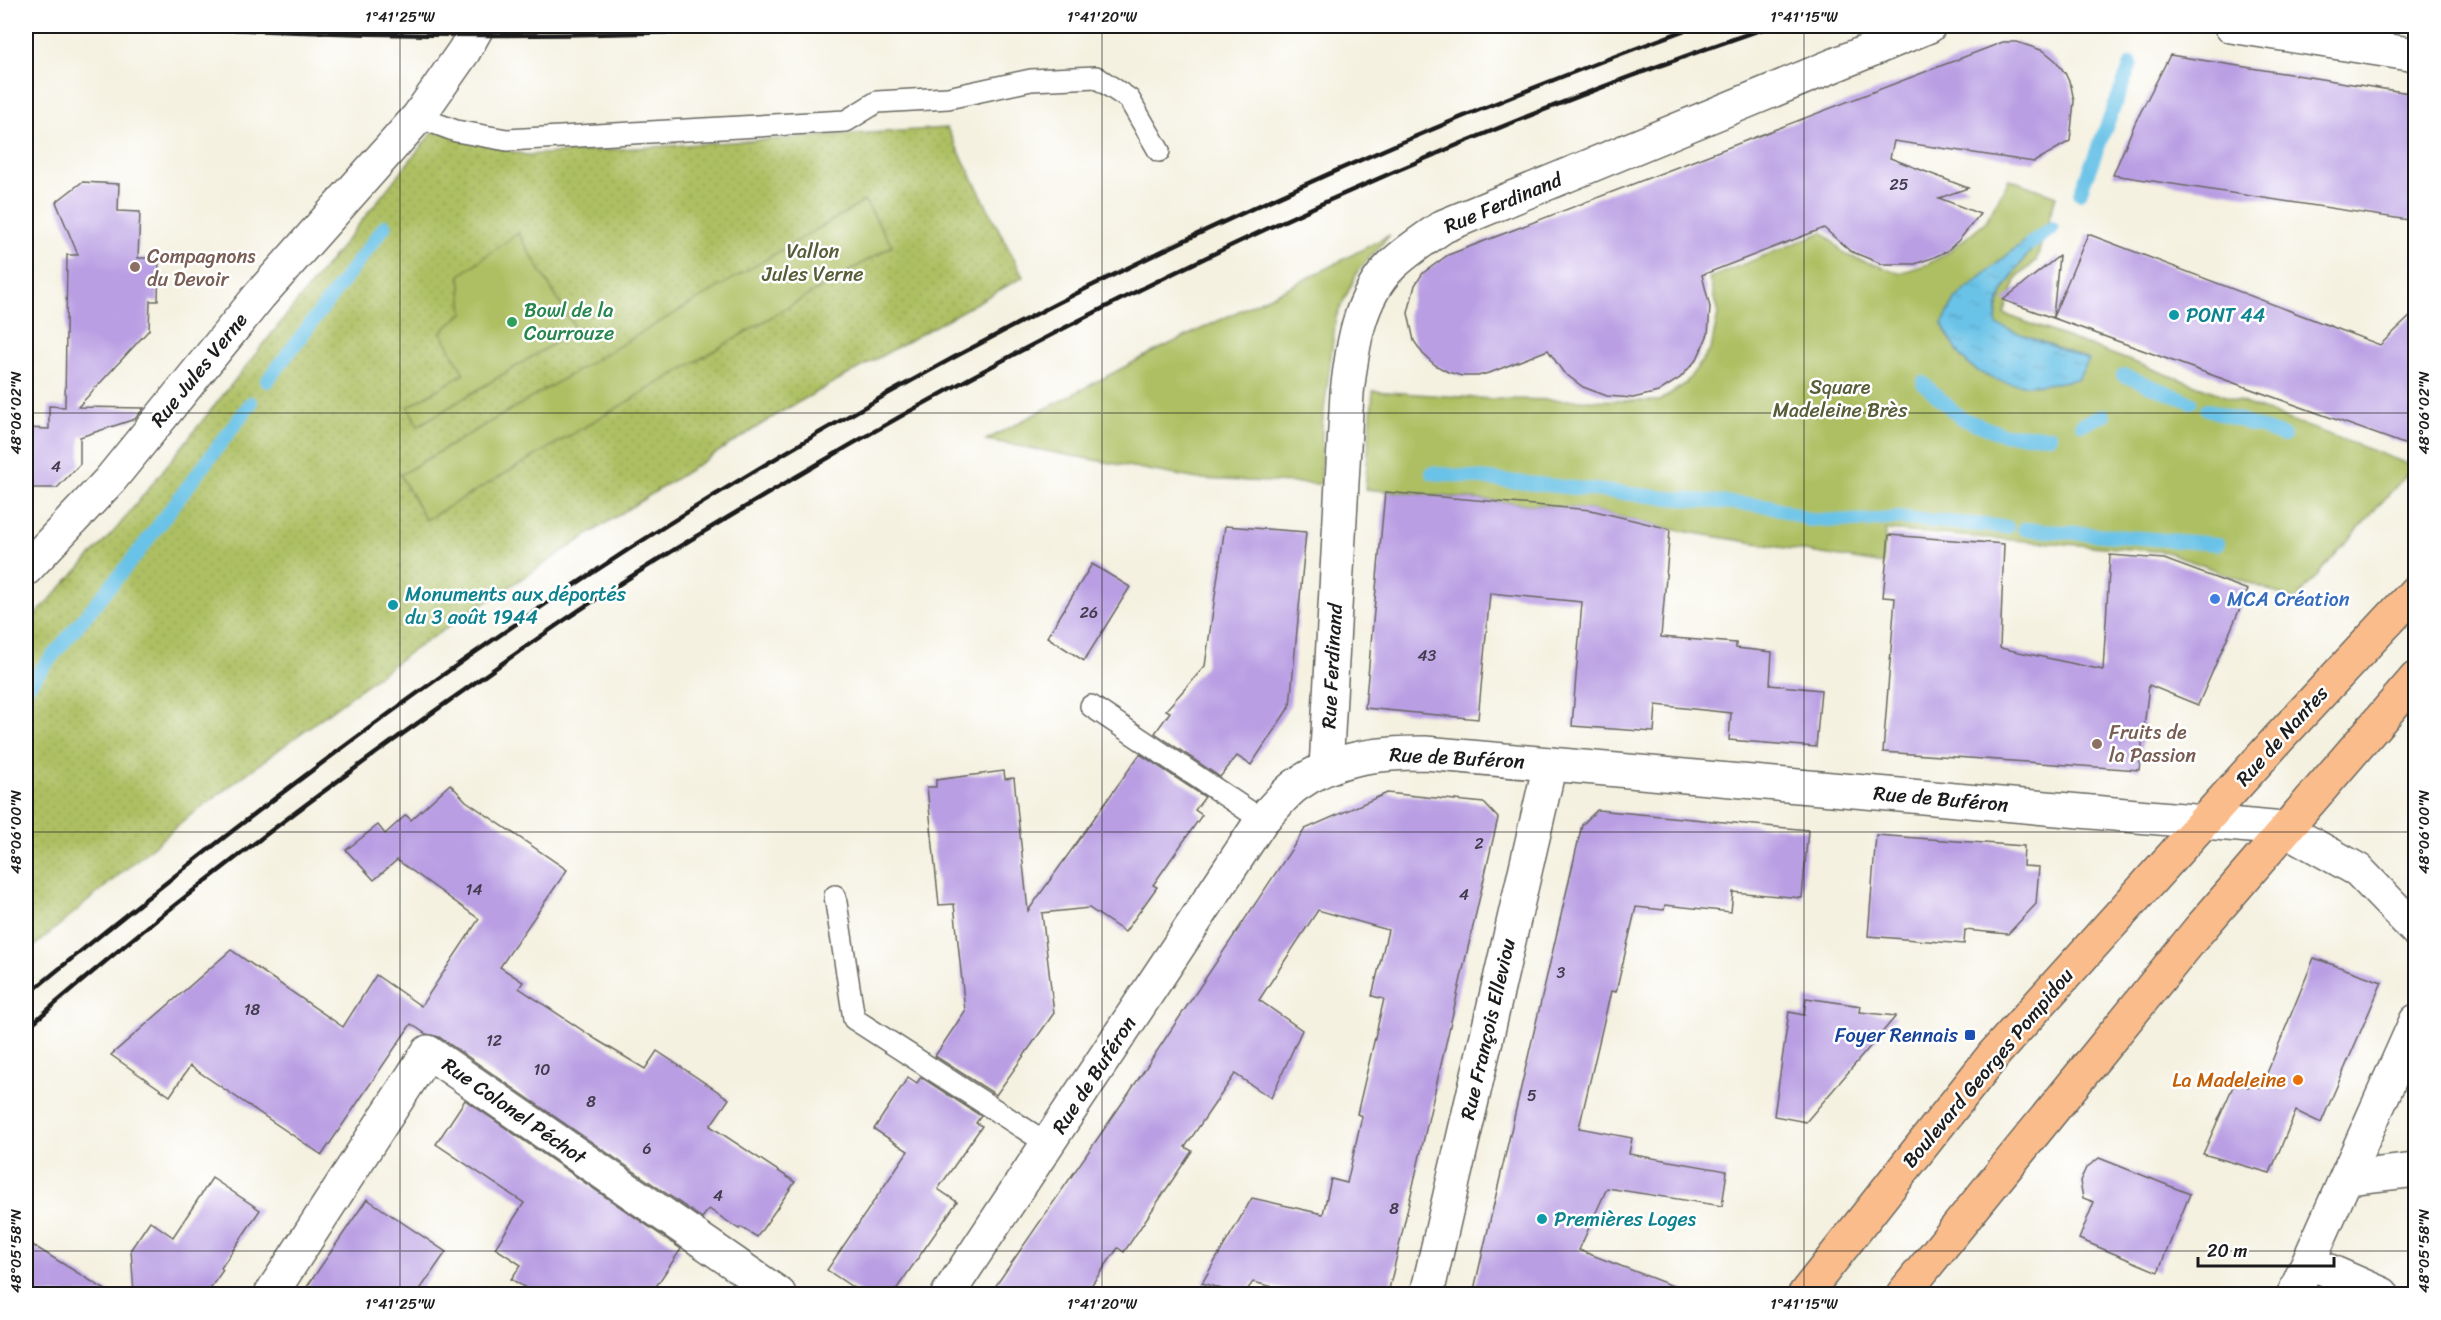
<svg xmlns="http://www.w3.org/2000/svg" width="2441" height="1320" viewBox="0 0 2441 1320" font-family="Sriracha,sans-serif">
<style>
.park{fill:url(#park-dots);stroke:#646e3f;stroke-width:1.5}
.garden{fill:#adbf62;stroke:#646e3f;stroke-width:1.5}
.water{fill:url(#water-ripples);stroke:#426f82;stroke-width:1.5}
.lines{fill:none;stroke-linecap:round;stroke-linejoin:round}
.stream{stroke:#69c2e7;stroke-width:14}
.building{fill:#b99ee3}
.lane-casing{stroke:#686761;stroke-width:24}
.street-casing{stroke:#686761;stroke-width:36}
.primary-casing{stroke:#686761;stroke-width:36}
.lane{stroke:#fff;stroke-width:21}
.street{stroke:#fff;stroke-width:33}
.primary{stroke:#fabc8b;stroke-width:33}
.rail{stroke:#1c1c1c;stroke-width:4.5}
.ticks{fill:none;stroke:#1c1c1c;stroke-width:1.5;stroke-opacity:0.45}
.education-dot{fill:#8d6e63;stroke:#fff;stroke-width:2}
.culture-dot{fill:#0f9aa8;stroke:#fff;stroke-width:2}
.leisure-dot{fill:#2e9e5b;stroke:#fff;stroke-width:2}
.shop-dot{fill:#3f7fe0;stroke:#fff;stroke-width:2}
.transit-dot{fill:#1a4fb4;stroke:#fff;stroke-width:2}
.food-dot{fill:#e8710a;stroke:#fff;stroke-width:2}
.labels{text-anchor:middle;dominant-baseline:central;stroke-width:5;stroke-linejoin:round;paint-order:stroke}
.number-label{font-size:16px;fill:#433c4e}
.street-label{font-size:20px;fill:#1c1c1c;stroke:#fff}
.park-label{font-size:20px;fill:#565d38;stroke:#fff}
.education-label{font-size:20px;fill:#785e54;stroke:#fff;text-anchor:start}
.leisure-label{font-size:20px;fill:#27864d;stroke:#fff;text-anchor:start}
.culture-label{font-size:20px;fill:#0d838f;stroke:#fff;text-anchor:start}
.shop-label{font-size:20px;fill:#366cbe;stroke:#fff;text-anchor:start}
.transit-label{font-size:20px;fill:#164399;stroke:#fff;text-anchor:end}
.food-label{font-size:20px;fill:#c56008;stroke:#fff;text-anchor:end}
.neatline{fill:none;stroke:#1c1c1c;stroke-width:2}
.ticks-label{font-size:15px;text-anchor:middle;fill:#1c1c1c}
</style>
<defs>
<pattern id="park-dots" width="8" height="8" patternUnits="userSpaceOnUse" patternTransform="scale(1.5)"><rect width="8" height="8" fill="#adbf62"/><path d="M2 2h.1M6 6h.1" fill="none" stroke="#94a454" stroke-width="1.8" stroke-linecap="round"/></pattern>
<pattern id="water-ripples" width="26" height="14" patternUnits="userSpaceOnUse" patternTransform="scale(1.5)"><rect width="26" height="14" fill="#69c2e7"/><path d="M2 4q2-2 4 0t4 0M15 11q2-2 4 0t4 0" fill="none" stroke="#5aa6c6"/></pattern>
</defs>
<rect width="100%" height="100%" fill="#fff"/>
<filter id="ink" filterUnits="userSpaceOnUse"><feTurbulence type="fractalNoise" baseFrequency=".0167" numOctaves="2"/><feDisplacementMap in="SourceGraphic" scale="12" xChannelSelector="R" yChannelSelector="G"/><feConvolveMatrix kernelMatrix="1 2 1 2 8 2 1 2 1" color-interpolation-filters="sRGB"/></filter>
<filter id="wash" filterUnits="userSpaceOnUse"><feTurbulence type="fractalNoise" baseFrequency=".008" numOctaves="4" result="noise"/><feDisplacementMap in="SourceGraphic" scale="24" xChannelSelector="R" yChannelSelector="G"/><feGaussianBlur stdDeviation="1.35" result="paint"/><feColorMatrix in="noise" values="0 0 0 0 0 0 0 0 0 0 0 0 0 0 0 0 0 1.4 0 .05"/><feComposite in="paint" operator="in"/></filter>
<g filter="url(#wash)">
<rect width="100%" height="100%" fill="#f4f1e0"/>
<path class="park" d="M 947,128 L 1023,277 L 781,412 L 609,521 L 410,652 L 187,818 L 26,953 L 26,625 L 117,528 L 434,130 L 526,155 Z"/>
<g class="garden">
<path d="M 2009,179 L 2056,196 L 2036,261 L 2017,278 L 2004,314 L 2414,466 L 2295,600 L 2167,552 L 1886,530 L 1883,564 L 1670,529 L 1591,510 L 1365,489 L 1373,391 L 1491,399 L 1659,401 L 1685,384 L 1711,349 L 1718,314 L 1709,278 L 1823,232 L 1846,255 L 1900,273 L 1928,264 L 1949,252 L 1986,221 Z"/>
<path d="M 865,201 L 892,246 L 426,520 L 400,475 Z"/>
<path d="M 518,233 L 576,330 L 418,426 L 408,407 L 464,374 L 441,332 L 463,313 L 460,275 Z"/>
<path d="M 1390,235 L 1358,271 L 1336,317 L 1322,427 L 1321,484 L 1198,479 L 986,440 L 1151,353 L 1304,280 Z"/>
</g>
<path class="water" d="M 2030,236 L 2030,252 C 2016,269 1992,302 1997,325 L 2089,360 L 2078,379 C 2039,387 1999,391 1967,363 C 1957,354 1949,336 1942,324 L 1956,298 Z"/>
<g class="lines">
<g class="stream">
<path d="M 2080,193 L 2131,64"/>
<path d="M 2030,244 L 2052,228"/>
<path d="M 2123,375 L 2191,402"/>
<path d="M 267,381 L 385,226"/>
<path d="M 1923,383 L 1961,418 L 2002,434 L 2050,436"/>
<path d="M 2207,409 L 2284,436"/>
<path d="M 2082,424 L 2104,415"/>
<path d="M 1432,473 L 1669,498 L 1770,506 L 1810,520 L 1866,521 L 1897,518 L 2007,527"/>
<path d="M 2024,529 L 2218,544"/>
<path d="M 26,688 L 136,555 L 251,403"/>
</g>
</g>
<g id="blocks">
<g class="building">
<path d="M 2003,42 L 2017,42 L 2044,51 L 2056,61 L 2065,73 L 2071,86 L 2074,101 L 2070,141 L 2034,162 L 1894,141 L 1890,158 L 1968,188 L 1939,198 L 1980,214 L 1960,239 L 1947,251 L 1932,258 L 1915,264 L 1882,264 L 1850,251 L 1824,228 L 1702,275 L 1710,307 L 1708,334 L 1697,359 L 1680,378 L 1658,392 L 1633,398 L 1607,396 L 1583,387 L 1563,372 L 1548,350 L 1492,372 L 1478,376 L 1462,376 L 1448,372 L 1435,365 L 1423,354 L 1414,341 L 1408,313 L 1415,285 L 1423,273 L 1448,255 Z"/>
<path d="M 2170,55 L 2415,94 L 2415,221 L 2113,175 L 2135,123 Z"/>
<path d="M 82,182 L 119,184 L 118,211 L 140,212 L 138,258 L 159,258 L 158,301 L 150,301 L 149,330 L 78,407 L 144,408 L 135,419 L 80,437 L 80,464 L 57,488 L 26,488 L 26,428 L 49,429 L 49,406 L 65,407 L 67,255 L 78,255 L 56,202 Z"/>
<path d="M 2088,234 L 2380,345 L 2415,312 L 2415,448 L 2003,300 L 2059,256 L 2053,317 Z"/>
<path d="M 1385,492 L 1591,510 L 1670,529 L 1661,637 L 1736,643 L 1736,648 L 1772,652 L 1770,685 L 1821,690 L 1816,747 L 1729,740 L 1731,713 L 1656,705 L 1654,732 L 1572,726 L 1582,602 L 1490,593 L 1478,719 L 1365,708 Z"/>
<path d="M 1225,526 L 1306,532 L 1290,706 L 1251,765 L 1237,756 L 1220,777 L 1155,733 L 1170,712 L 1166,710 L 1205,666 Z"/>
<path d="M 1889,535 L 2004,544 L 2000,648 L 2103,670 L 2110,555 L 2164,559 L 2248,590 L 2198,705 L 2149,685 L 2139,770 L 1883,752 L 1895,598 L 1883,597 Z"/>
<path d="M 1092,564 L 1130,587 L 1084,661 L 1047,637 Z"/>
<path d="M 1140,754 L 1205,797 L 1195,810 L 1202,815 L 1153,885 L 1157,887 L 1125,932 L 1089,908 L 1042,913 L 1054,1013 L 996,1095 L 935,1056 L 965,1011 L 954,904 L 939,905 L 927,787 L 936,787 L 936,780 L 1004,771 L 1005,779 L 1014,778 L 1028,911 Z"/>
<path d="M 450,784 L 466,801 L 567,870 L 500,967 L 523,982 L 519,988 L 597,1040 L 645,1069 L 657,1051 L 729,1099 L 710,1126 L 795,1182 L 757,1237 L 741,1227 L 739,1229 L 709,1209 L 702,1218 L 439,1037 L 426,1034 L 411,1024 L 322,1155 L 190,1066 L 170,1096 L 111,1055 L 231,950 L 343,1027 L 376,975 L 421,1006 L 479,919 L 397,860 L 374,880 L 346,850 L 378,825 L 385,834 L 406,815 L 411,820 Z"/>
<path d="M 1387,793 L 1484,803 L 1498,818 L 1388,1294 L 1302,1294 L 1253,1282 L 1244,1294 L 1238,1294 L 1202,1283 L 1252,1198 L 1323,1214 L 1331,1179 L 1347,1183 L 1362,1116 L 1357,1114 L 1384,999 L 1372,996 L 1388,930 L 1318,910 L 1259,1000 L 1302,1030 L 1271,1098 L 1235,1074 L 1185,1147 L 1192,1151 L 1124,1252 L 1118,1248 L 1085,1294 L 990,1294 L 1127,1096 L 1305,829 Z"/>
<path d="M 1597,810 L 1808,830 L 1802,898 L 1733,892 L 1731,912 L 1665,905 L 1664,910 L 1636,907 L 1616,992 L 1611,991 L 1579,1128 L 1632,1138 L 1629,1154 L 1727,1171 L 1722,1206 L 1607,1188 L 1579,1250 L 1686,1291 L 1686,1294 L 1473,1294 L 1582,825 Z"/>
<path d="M 1876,835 L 2024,846 L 2023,866 L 2039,867 L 2036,904 L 2008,934 L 1965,930 L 1964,944 L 1868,936 Z"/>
<path d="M 2314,958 L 2382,982 L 2321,1123 L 2296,1111 L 2270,1173 L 2203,1154 L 2235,1082 L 2248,1087 L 2250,1083 L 2261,1088 Z"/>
<path d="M 1806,998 L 1861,1006 L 1860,1012 L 1896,1016 L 1806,1122 L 1774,1116 L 1789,1012 L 1804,1015 Z"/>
<path d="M 908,1077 L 917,1083 L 921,1077 L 981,1116 L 976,1123 L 982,1126 L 938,1189 L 957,1202 L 893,1294 L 863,1294 L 827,1270 L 908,1151 L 874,1129 Z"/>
<path d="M 465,1100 L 681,1249 L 651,1294 L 535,1294 L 511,1279 L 521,1265 L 495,1248 L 524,1203 L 436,1144 Z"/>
<path d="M 2099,1158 L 2190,1194 L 2158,1272 L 2079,1239 L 2094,1202 L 2083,1198 L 2080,1181 L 2086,1168 Z"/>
<path d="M 212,1178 L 260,1210 L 221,1268 L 223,1270 L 206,1294 L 134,1294 L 131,1249 L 150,1221 L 173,1237 Z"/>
<path d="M 367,1199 L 446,1252 L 417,1294 L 302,1294 Z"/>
<path d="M 26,1241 L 112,1294 L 26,1294 Z"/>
</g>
</g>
</g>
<g filter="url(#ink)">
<use href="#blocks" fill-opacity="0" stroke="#686761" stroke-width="1.5"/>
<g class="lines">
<g class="lane-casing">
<g id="lane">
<path d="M 418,117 L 456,131 L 507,140 L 846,121 L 877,102 L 948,98 L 1031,80 L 1096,77 L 1129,99 L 1159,151"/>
<path d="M 1091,706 L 1262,820"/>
<path d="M 835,896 L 854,1019 L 1048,1144"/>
</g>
</g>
<g class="street-casing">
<g id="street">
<path d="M 2231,26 L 2416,55"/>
<path d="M 26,569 L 110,480 L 260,295 L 418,117 L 464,51 L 478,26"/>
<path d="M 1326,768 L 1347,393 C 1352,349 1358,298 1392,265 C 1408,250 1426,238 1444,226 L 1929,26"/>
<path d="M 2347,1178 L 2416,1170"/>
<path d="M 2309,1262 L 2382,1294"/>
<path d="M 271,1294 L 428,1052 L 779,1294"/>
<path d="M 948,1294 L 1262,820 C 1273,809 1283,795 1295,786 C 1335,757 1377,753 1425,753 L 2284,829 L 2358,870 L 2416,930"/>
<path d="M 1427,1294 L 1550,764"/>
<path d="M 2294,1294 L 2416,1021"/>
</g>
</g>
<g class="primary-casing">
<g id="primary">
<path d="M 1805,1294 L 1995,1053 L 2279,738 L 2416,591"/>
<path d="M 1903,1294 L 2198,931 L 2416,678"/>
</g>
</g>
<use href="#lane" class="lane"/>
<use href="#street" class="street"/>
<use href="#primary" class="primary"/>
<g class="rail">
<path d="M 166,26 C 382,38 598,38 814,26"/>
<path d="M 26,996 C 197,855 372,720 556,597 C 911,359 1296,172 1696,26"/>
<path d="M 26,1029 C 143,926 268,831 394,740 C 452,699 510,657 569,617 C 642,568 718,523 794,478 C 1104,294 1430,143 1771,26"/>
</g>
</g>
</g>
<path class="ticks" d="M 400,26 L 400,1294M 1102,26 L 1102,1294M 1804,26 L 1804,1294M 26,413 L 2416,413M 26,832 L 2416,832M 26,1251 L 2416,1251"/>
<g class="education-dot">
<circle cx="135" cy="267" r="6"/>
<circle cx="2097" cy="744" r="6"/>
</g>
<g class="culture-dot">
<circle cx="2174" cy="315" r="6"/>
<circle cx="393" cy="605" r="6"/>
<circle cx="1542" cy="1219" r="6"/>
</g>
<circle class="leisure-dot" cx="512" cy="322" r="6"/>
<circle class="shop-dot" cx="2215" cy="599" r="6"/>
<rect class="transit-dot" x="1964" y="1029" width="12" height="12" rx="3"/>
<circle class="food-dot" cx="2298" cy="1080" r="6"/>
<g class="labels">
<g class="number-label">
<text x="1899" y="184">25</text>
<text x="56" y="466">4</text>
<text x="1089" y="612">26</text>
<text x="1427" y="655">43</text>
<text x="1479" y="843">2</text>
<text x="474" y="889">14</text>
<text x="1464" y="894">4</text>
<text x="1561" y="972">3</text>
<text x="252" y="1009">18</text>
<text x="494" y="1040">12</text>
<text x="542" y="1069">10</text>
<text x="1532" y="1095">5</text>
<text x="591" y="1101">8</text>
<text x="647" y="1148">6</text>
<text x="718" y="1195">4</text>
<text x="1394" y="1208">8</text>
</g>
<g class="street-label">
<text transform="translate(1503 203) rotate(-23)">Rue Ferdinand</text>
<text transform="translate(199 370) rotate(-51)">Rue Jules Verne</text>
<text transform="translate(1332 666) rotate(-87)">Rue Ferdinand</text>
<text transform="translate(2282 736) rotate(-48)">Rue de Nantes</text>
<text transform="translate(1457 758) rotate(3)">Rue de Buféron</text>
<text transform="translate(1941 799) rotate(5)">Rue de Buféron</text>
<text transform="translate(1488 1029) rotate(-77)">Rue François Elleviou</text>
<text transform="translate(1988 1068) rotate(-50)">Boulevard Georges Pompidou</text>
<text transform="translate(1094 1075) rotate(-57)">Rue de Buféron</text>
<text transform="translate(514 1111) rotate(35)">Rue Colonel Péchot</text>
</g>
<g class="park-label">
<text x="813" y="251">Vallon<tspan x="813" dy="23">Jules Verne</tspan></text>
<text x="1840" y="387">Square<tspan x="1840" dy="23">Madeleine Brès</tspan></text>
</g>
<g class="education-label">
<text x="147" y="256">Compagnons<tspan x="147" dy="23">du Devoir</tspan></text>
<text x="2109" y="732">Fruits de<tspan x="2109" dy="23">la Passion</tspan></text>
</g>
<g class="leisure-label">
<text x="524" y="310">Bowl de la<tspan x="524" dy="23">Courrouze</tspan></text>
</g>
<g class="culture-label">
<text x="2186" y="315">PONT 44</text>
<text x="405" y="594">Monuments aux déportés<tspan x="405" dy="23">du 3 août 1944</tspan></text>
<text x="1554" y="1219">Premières Loges</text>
</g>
<g class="shop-label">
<text x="2227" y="599">MCA Création</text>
</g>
<g class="transit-label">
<text x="1958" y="1035">Foyer Rennais</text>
</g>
<g class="food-label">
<text x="2286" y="1080">La Madeleine</text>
</g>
</g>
<rect width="2441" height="1320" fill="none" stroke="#fff" stroke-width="66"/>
<path d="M2198 1257v9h136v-9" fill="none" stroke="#1c1c1c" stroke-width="3"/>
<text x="2207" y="1257" font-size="18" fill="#1c1c1c" stroke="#ffffff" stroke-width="4.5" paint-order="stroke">20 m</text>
<rect x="33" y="33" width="2375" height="1254" class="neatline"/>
<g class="ticks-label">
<text x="400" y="22">1°41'25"W</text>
<text x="1102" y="22">1°41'20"W</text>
<text x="1804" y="22">1°41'15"W</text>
<text transform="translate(16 413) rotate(-90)" y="5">48°06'02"N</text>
<text transform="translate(2424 413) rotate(-90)" y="5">48°06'02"N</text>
<text transform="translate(16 832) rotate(-90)" y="5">48°06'00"N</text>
<text transform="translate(2424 832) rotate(-90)" y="5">48°06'00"N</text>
<text transform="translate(16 1251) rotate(-90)" y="5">48°05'58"N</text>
<text transform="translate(2424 1251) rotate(-90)" y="5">48°05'58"N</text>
<text x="400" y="1309">1°41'25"W</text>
<text x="1102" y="1309">1°41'20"W</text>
<text x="1804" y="1309">1°41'15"W</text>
</g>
</svg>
